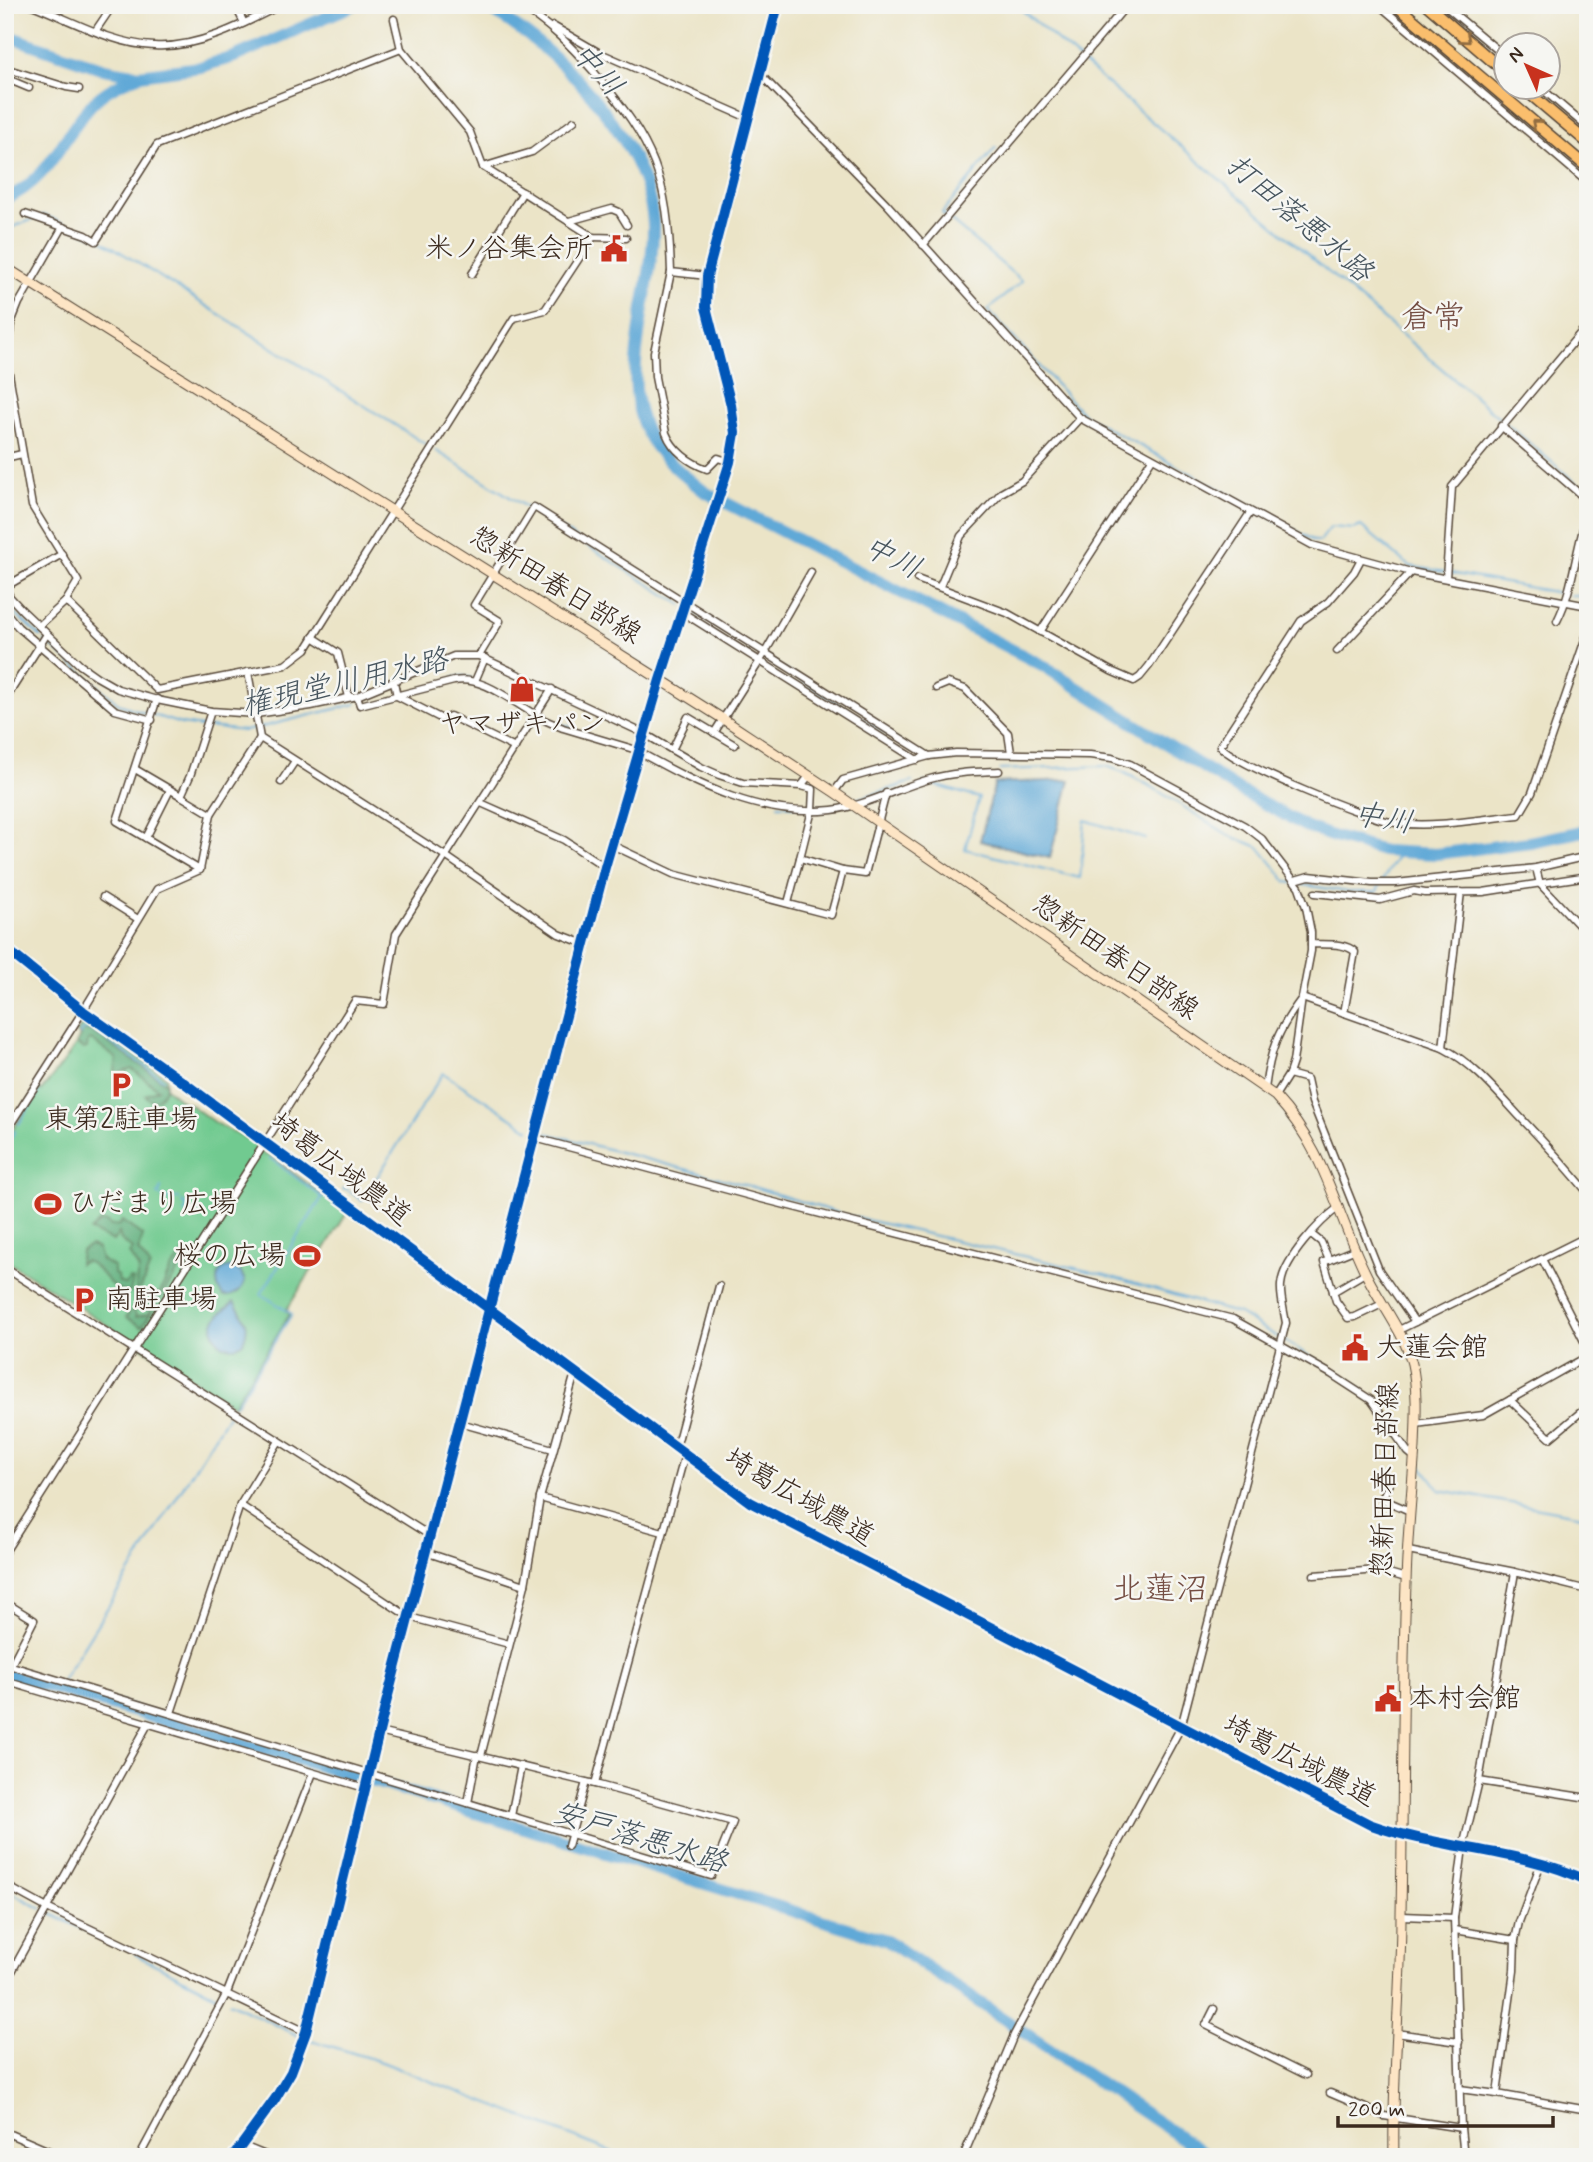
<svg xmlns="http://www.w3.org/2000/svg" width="1593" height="2162" viewBox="0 0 1593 2162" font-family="Mynerve,'Klee One',sans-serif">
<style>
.green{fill:#71ca90;stroke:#567a57;stroke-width:2}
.forest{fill:#5cae7a;stroke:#4c6c4c;stroke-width:2}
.water{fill:#60a9d7;stroke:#4e6a7a;stroke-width:2}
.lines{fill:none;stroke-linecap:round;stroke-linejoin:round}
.stream{stroke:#60a9d7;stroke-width:2}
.river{stroke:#60a9d7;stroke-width:12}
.street-casing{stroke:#554637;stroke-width:9}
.secondary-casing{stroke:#554637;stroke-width:11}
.highway-casing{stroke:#554637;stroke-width:13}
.street{stroke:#fff;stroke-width:6}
.secondary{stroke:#fde5c5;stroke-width:9}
.highway{stroke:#fabe6d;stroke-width:10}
.cycleway-casing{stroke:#f6f6f2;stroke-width:15}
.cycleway{stroke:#0057b8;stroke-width:10}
.oneway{stroke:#916d42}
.labels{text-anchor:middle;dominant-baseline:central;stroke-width:5;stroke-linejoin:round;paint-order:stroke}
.poi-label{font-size:28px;fill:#3b2a1e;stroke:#f6f6f2;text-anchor:start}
.street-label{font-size:28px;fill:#3b2a1e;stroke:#f6f6f2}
.water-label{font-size:30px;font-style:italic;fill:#48565f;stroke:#f6f6f2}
.quarter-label{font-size:32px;fill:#754e43;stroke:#f6f6f2}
</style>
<rect width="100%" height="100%" fill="#f6f6f2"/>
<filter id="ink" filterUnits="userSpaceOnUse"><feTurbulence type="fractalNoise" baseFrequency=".0143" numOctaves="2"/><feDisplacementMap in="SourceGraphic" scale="14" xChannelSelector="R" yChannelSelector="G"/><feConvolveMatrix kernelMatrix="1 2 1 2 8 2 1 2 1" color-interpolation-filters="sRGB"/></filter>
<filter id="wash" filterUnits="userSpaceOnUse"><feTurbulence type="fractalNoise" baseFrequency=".00686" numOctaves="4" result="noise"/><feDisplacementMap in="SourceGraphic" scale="28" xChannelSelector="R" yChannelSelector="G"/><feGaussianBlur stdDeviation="1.57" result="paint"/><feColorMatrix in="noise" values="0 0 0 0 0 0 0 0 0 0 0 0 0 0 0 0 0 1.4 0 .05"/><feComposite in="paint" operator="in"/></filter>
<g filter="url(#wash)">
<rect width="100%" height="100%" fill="#ebe4c7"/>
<path class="green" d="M 81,1026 L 92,1026 L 166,1077 L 166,1088 L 184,1103 L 188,1103 L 215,1123 L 256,1143 L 265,1155 L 268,1154 L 347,1213 L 286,1311 L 290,1314 L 233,1405 L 5,1260 L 5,1142 L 38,1089 L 41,1091 C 56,1073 69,1056 81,1037 L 77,1033 Z"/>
<g class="forest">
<path d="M 82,1031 L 91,1031 L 166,1083 L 166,1088 L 157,1100 L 151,1100 L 145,1095 L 158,1089 L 132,1069 L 117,1074 L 115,1072 L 117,1059 L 91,1040 L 88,1041 L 87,1048 L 84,1049 L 76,1044 Z"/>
<path d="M 122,1221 L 143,1236 L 138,1251 L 150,1266 L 137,1298 L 135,1298 C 137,1288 135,1277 139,1269 L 129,1254 L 132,1249 L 121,1240 L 119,1233 L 113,1241 L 90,1231 L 100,1222 L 106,1222 L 111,1226 L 119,1225 Z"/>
<path d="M 90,1246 L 98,1249 L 101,1260 L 114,1267 L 114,1274 L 118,1276 L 119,1282 L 126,1285 L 129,1279 L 133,1280 L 130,1293 C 110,1292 105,1273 90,1263 L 85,1261 L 79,1264 L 81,1251 Z"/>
<path d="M 186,1250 L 190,1252 L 142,1327 L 126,1317 L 134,1307 L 136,1317 L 149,1314 L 147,1305 L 161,1291 L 170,1270 Z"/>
</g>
<g class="water">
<path d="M 1070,780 L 1050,858 L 980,841 L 995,783 Z"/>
<path d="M 231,1267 L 241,1272 L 245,1281 C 242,1291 232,1298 223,1296 C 214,1284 214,1269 231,1267 Z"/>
<path d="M 234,1302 C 245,1319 251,1323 243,1342 L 235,1347 L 223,1346 C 203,1327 216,1316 234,1302 Z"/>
</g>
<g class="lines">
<g class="stream">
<path d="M 1016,5 L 1079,59"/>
<path d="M 1083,63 L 1502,420"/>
<path d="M 996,147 L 942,213 L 1022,281 L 988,310 L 1084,415 L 1314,541 L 1320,541 L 1331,527 L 1354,529 L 1361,526 L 1409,566 L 1445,572"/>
<path d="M 39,217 L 44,215 L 95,237"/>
<path d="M 5,230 L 34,219"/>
<path d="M 100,239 L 430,447"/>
<path d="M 1507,424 L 1588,493"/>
<path d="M 435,450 L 682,605"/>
<path d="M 1450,573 L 1565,594"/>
<path d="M 1571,595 L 1588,598"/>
<path d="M 5,601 L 14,613 L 41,637"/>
<path d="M 687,608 L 912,750"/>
<path d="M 45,641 L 119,704 L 148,714"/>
<path d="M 453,678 L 462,676 L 471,678"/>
<path d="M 538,713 L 548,719"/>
<path d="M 153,715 L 181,724 L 202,727"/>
<path d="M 560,724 L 571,727"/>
<path d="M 208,727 L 245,731 L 356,704"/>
<path d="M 1000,770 L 1106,766 L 1123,772 L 1152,787 L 1230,836 L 1259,847 L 1287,882 L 1293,883"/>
<path d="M 924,782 L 979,798 L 965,849 L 1080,878 L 1085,820 L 1146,839"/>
<path d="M 854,800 L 912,782"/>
<path d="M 778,805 L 832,807"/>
<path d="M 1382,881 L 1400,852"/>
<path d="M 1299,884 L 1348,892 L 1377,892 L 1379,886"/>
<path d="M 80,1034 L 82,1030 L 91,1029 L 163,1079"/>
<path d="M 19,1124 L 39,1092"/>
<path d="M 546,1133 L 750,1186 L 845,1215 L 1105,1275 L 1239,1314 L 1341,1375 L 1363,1391"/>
<path d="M 5,1147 L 15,1131"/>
<path d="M 270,1158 L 322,1197"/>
<path d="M 161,1188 L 158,1195 C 165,1199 171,1200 179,1198"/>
<path d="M 343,1189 L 345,1188 L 362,1201 L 443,1073 L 529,1129"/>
<path d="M 182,1202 L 187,1206 L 185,1213"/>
<path d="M 1376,1401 L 1411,1451"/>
<path d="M 235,1405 L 292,1314 L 261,1294 L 323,1196"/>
<path d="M 1418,1461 L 1440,1490 L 1588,1517"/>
<path d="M 63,1679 L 228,1415"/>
<path d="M 5,1889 L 42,1909"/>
<path d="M 47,1912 L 102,1938"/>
<path d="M 135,1954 L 220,1998"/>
<path d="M 229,2002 L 299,2036"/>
<path d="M 311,2040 L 382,2062 L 625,2157"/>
<path d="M 5,2138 L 30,2148"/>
<path d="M 35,2150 L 51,2157"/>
</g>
<g class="river">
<path d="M 481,5 C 553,42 649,140 653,224 C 655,291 614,379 651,440 C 664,460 686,477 705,492 L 1042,665 L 1239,790 L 1305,826 L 1328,835 L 1383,851 L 1436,854 L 1530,842 L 1588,830"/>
<path d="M 5,35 L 104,69 L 139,75 L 200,67 L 234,57 L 354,5"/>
<path d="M 5,199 C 51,180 61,137 92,104 C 105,90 121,83 138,76"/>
<path d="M 5,1674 L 402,1790 L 886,1940 L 1210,2157"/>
</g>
</g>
</g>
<g filter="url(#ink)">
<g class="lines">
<g class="street-casing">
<g id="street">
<path d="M 32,5 C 71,20 112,44 154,46 C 197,49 244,24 281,5"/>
<path d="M 235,5 L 244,23"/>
<path d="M 517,5 C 548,22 571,46 594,72 C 655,144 668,177 671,272 L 707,276"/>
<path d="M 1379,5 L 1588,183"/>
<path d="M 1444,5 L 1506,57"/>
<path d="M 394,19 L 401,49 L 470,132 L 483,167 L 593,237 L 626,238"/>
<path d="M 553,26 L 598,52 L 748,118"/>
<path d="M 96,30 L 113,5"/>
<path d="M 5,68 L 66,87 L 79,89"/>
<path d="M 760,74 L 886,203 L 1080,418 L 1312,545 L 1411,572 L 1588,606"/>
<path d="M 5,78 L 29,88"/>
<path d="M 1541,88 L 1588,128"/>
<path d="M 483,167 L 532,152 L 574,121"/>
<path d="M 25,214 L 86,235 L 96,241 L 157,145 L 401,49"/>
<path d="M 569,221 L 612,209 L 619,212 L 627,225"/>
<path d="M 923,245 L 1127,5"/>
<path d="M 671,272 L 654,352 L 655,377 L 666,433 C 673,451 690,463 707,469 L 718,458 L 730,462"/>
<path d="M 472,274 L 523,192"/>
<path d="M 1501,426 L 1588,501"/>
<path d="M 5,458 L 22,454"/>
<path d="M 1361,559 L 1354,572 L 1328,602 L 1301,621 L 1220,746 C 1236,765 1368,819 1396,823 C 1436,828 1479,819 1519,815 L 1532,793 L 1588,631"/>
<path d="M 1446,578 L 1452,487 L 1588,324"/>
<path d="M 917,579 L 1007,613 L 1111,671 L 1134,681 L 1140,677 L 1149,666 L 1250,513"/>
<path d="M 941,584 L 961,536 L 1001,493 L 1022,481 L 1080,418"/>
<path d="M 5,587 L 10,597 L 22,610 L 80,665 L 97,677 L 118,689 L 157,700 L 211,711 L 256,714 L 311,706 L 357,696 L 454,656 L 479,656 L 645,734 L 701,767 L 719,775 L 743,783 L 801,786 L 809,776"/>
<path d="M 5,587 L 62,554"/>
<path d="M 66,601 L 157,690 L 285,665 L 306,649 L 514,318 L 545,310 L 593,237"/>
<path d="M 5,611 L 18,627 L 115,710 L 152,720"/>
<path d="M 682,612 L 917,760"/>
<path d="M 1557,621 C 1574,588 1575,549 1588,513"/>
<path d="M 39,626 L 66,601 L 78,581 L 32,506 L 7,362 L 11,323 L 19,303 L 63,227"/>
<path d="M 1040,632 L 1152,459"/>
<path d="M 313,637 L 338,653 L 349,697"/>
<path d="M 1337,651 L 1411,572"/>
<path d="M 479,656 L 500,621 L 474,605 L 534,507 L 929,756"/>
<path d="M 248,672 L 260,738 L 447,857 L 559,934 L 585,944"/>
<path d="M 475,681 L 485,658"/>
<path d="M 394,682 L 397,696 L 444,720 L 450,716 L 515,748"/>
<path d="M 936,688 L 948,683 L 965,689 L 1008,733 L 1011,753"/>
<path d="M 357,696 L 360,705 L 454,681 C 482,675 512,702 536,715"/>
<path d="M 157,699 L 117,821 L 200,870"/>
<path d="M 5,700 L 47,634"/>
<path d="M 535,716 L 563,728 L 640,751"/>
<path d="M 714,733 L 763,656 L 811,572"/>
<path d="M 672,750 L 688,717 L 735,745"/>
<path d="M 639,752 C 699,785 761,818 832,810 C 865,806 898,788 930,779 C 953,772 976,772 999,771"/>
<path d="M 135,769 L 181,796"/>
<path d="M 281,782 L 295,761"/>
<path d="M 801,786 L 813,789 L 812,810 L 800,858 L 843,871 L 865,874 L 886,793"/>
<path d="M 834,792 L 843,780 L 929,756 L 956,753 L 1090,755 L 1112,758 L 1130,764 L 1245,826 L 1262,839 L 1299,887 L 1306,907 L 1311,932 L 1311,951 L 1302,998 L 1293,1062 L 1289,1074 L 1275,1096"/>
<path d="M 481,803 L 564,840 L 605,867"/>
<path d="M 211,814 L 260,738"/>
<path d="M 146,838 L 170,790"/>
<path d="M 612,845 L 673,874 L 831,915 L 843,871"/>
<path d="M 1536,868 L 1540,884 L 1588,935"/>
<path d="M 1295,880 L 1309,876 L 1372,883 L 1396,883 L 1536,868 L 1588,856"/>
<path d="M 1315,893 L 1380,900 L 1414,891 L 1425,893 L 1483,892 L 1588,876"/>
<path d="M 103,897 L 138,919"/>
<path d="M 788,903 L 800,858"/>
<path d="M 1311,944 C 1325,945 1345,942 1355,952 L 1344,1013"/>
<path d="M 1443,1048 L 1461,892"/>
<path d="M 1289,1074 L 1307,1079 L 1312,1102 L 1379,1270 L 1415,1322"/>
<path d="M 1265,1089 C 1270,1049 1278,1030 1302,998 L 1443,1048 C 1474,1064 1496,1091 1519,1116 C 1543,1141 1566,1166 1588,1193"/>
<path d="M 5,1133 L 83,1011 L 157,889 L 200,870 L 211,814 L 181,796 L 190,776 L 211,711"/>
<path d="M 535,1138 L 758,1198 L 1233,1319 L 1331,1374 L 1371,1400 L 1408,1452 L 1414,1457"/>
<path d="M 1311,1234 L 1321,1242 L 1329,1260"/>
<path d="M 1356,1249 L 1324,1262 L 1336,1301 L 1348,1318 L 1355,1317 L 1382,1304"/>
<path d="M 1542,1259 L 1588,1349"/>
<path d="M 5,1268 L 429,1535"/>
<path d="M 1333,1292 L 1365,1273"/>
<path d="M 1399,1330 L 1588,1236"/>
<path d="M 1510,1400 L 1550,1438 L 1588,1406"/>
<path d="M 460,1423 L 553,1449"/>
<path d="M 1416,1424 L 1483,1415 L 1588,1356"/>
<path d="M 676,1448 L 719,1286"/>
<path d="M 1390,1482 L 1382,1499 L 1410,1511"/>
<path d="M 540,1498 L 663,1532"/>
<path d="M 240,1505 L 409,1617 L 509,1644"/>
<path d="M 1408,1551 L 1515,1572 L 1588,1590"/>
<path d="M 5,1552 L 355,1001 L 384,1004 L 396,934 L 552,689"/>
<path d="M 425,1552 L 525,1585"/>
<path d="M 1314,1575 L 1378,1570 L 1406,1578"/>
<path d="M 5,1602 L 34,1620 L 11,1665"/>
<path d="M 5,1664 L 711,1876 L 733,1822 L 595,1784"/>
<path d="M 5,1681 L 365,1788"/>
<path d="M 171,1713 L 240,1505 L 279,1441"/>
<path d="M 379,1732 L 586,1782"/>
<path d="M 481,1756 L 525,1585 L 540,1498 L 575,1373"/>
<path d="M 1479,1781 L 1588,1798"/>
<path d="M 468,1803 L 477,1755"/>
<path d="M 511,1816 L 521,1766"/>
<path d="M 568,1846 L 586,1782 L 595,1784 L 685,1454"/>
<path d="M 1541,1863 L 1519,1922 L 1515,1940 L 1514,1971 L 1497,2094 L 1588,2110"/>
<path d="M 5,1885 L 47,1908 L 306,2032"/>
<path d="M 1402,1916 L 1454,1918"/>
<path d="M 1455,1930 L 1515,1940"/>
<path d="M 5,1984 L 148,1724"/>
<path d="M 1214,2009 L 1206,2025 L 1306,2075"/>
<path d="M 1396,2033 L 1459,2042"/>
<path d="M 1460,2089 L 1497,2094"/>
<path d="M 1330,2093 L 1384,2116 L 1461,2128"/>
<path d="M 5,2132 L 63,2157"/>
<path d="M 241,2145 L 270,2157"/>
<path d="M 5,2151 L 19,2157"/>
<path d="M 28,2157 L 34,2145"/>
<path d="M 139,2157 L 227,1993 L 313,1773"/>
<path d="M 963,2157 L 1014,2035 L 1181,1727 L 1286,1323 C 1284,1311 1280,1296 1281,1285 C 1283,1260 1320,1221 1339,1207"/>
<path d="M 1464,2157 L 1461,2128 L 1454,1918 L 1463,1847 L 1479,1781 L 1515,1572"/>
</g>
</g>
<g class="secondary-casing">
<g id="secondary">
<path d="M 5,267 L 723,719 L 834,792 L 1275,1096 C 1327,1152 1335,1212 1367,1276 C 1382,1306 1404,1332 1412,1364 C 1418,1391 1416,1420 1415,1447 C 1412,1492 1407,1538 1406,1584 C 1402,1694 1403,1804 1401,1915 C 1401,1995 1392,2076 1394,2157"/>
<path d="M 5,948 L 83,1011 L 183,1082 L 750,1502 L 1369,1824 C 1440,1850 1520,1848 1588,1881"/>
<path d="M 233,2157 L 275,2099 L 291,2072 L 306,2032 L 386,1703 L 605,867 L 660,680 L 730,462 L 735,433 L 731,405 L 706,307 L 707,276 L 778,5"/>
</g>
</g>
<g class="highway-casing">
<g id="highway">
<path d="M 1396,5 L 1588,168"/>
<path d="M 1427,5 L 1506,73"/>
<path d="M 1523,88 L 1588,143"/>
</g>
</g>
<use href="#street" class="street"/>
<use href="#secondary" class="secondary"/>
<use href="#highway" class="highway"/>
<g class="cycleway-casing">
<g id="cycleway">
<path d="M 5,948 L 83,1011 L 183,1082 L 750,1502 L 1369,1824 C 1440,1850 1520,1848 1588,1881"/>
<path d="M 233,2157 L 275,2099 L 291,2072 L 306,2032 L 386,1703 L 605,867 L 660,680 L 730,462 L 735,433 L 731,405 L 706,307 L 707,276 L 778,5"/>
</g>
</g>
<use href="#cycleway" class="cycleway"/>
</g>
<defs><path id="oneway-chevron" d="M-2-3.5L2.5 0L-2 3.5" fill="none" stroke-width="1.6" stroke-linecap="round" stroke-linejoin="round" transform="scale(1.75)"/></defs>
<g class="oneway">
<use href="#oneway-chevron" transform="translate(1466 39) rotate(40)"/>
<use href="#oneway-chevron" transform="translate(1536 124) rotate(-140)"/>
</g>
</g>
<defs>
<g id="civic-bare" transform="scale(2.1)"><path d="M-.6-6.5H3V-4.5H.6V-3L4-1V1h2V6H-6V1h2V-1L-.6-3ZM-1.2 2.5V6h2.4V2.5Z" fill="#c8321e" stroke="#f6f6f2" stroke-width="2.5" paint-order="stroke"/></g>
<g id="shop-bare" transform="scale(2.1)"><path d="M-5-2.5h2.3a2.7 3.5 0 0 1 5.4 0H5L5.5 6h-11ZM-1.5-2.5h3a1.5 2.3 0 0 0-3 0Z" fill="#c8321e" stroke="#f6f6f2" stroke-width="2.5" paint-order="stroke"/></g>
<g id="parking-bare" transform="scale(2.1)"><path d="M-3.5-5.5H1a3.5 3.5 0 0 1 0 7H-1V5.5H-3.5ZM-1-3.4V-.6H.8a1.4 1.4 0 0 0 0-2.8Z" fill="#c8321e" stroke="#f6f6f2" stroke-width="2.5" paint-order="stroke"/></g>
<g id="stadium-bare" transform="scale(2.1)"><path d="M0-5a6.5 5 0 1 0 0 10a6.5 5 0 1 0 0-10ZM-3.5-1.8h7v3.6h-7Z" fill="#c8321e" stroke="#f6f6f2" stroke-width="2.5" paint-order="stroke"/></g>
</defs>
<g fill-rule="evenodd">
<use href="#civic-bare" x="614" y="249"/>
<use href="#shop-bare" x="522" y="689"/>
<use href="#parking-bare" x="121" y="1085"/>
<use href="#stadium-bare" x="48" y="1204"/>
<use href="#stadium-bare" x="307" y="1256"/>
<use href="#parking-bare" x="84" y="1300"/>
<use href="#civic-bare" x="1355" y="1348"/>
<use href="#civic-bare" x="1388" y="1699"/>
</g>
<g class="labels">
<g class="poi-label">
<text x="593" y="249" text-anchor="end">米ノ谷集会所</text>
<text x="522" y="724" text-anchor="middle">ヤマザキパン</text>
<text x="121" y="1120" text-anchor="middle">東第2駐車場</text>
<text x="69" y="1204">ひだまり広場</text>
<text x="286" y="1256" text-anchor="end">桜の広場</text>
<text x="105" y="1300">南駐車場</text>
<text x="1376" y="1348">大蓮会館</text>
<text x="1409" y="1699">本村会館</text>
</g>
<g class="street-label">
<text transform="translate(555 586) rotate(32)">惣新田春日部線</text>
<text transform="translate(1115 958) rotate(35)">惣新田春日部線</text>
<text transform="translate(340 1170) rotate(37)">埼葛広域農道</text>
<text transform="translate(1386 1480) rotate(-88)">惣新田春日部線</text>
<text transform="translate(799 1498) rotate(30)">埼葛広域農道</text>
<text transform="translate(1299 1762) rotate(27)">埼葛広域農道</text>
</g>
<g class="water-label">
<text transform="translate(597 70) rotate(48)">中川</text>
<text transform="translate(1299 219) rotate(40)">打田落悪水路</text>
<text transform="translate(892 558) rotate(27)">中川</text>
<text transform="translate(345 683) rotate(-13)">権現堂川用水路</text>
<text transform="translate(1383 819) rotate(10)">中川</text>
<text transform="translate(640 1838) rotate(17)">安戸落悪水路</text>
</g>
<g class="quarter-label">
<text x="1433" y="318">倉常</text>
<text x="1160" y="1590">北蓮沼</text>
</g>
</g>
<rect width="1593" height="2162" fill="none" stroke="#f6f6f2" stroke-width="28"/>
<g transform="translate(1527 66) rotate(315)"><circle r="33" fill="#f6f6f2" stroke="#aba49d" stroke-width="2"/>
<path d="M0-5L12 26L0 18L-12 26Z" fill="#c8321e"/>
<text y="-10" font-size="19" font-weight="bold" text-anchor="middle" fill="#3b2a1e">N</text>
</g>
<path d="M1338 2116v10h215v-10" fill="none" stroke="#3b2a1e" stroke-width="3.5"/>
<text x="1348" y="2116" font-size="21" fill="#3b2a1e" stroke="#f6f6f2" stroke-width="5" paint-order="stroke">200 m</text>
</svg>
